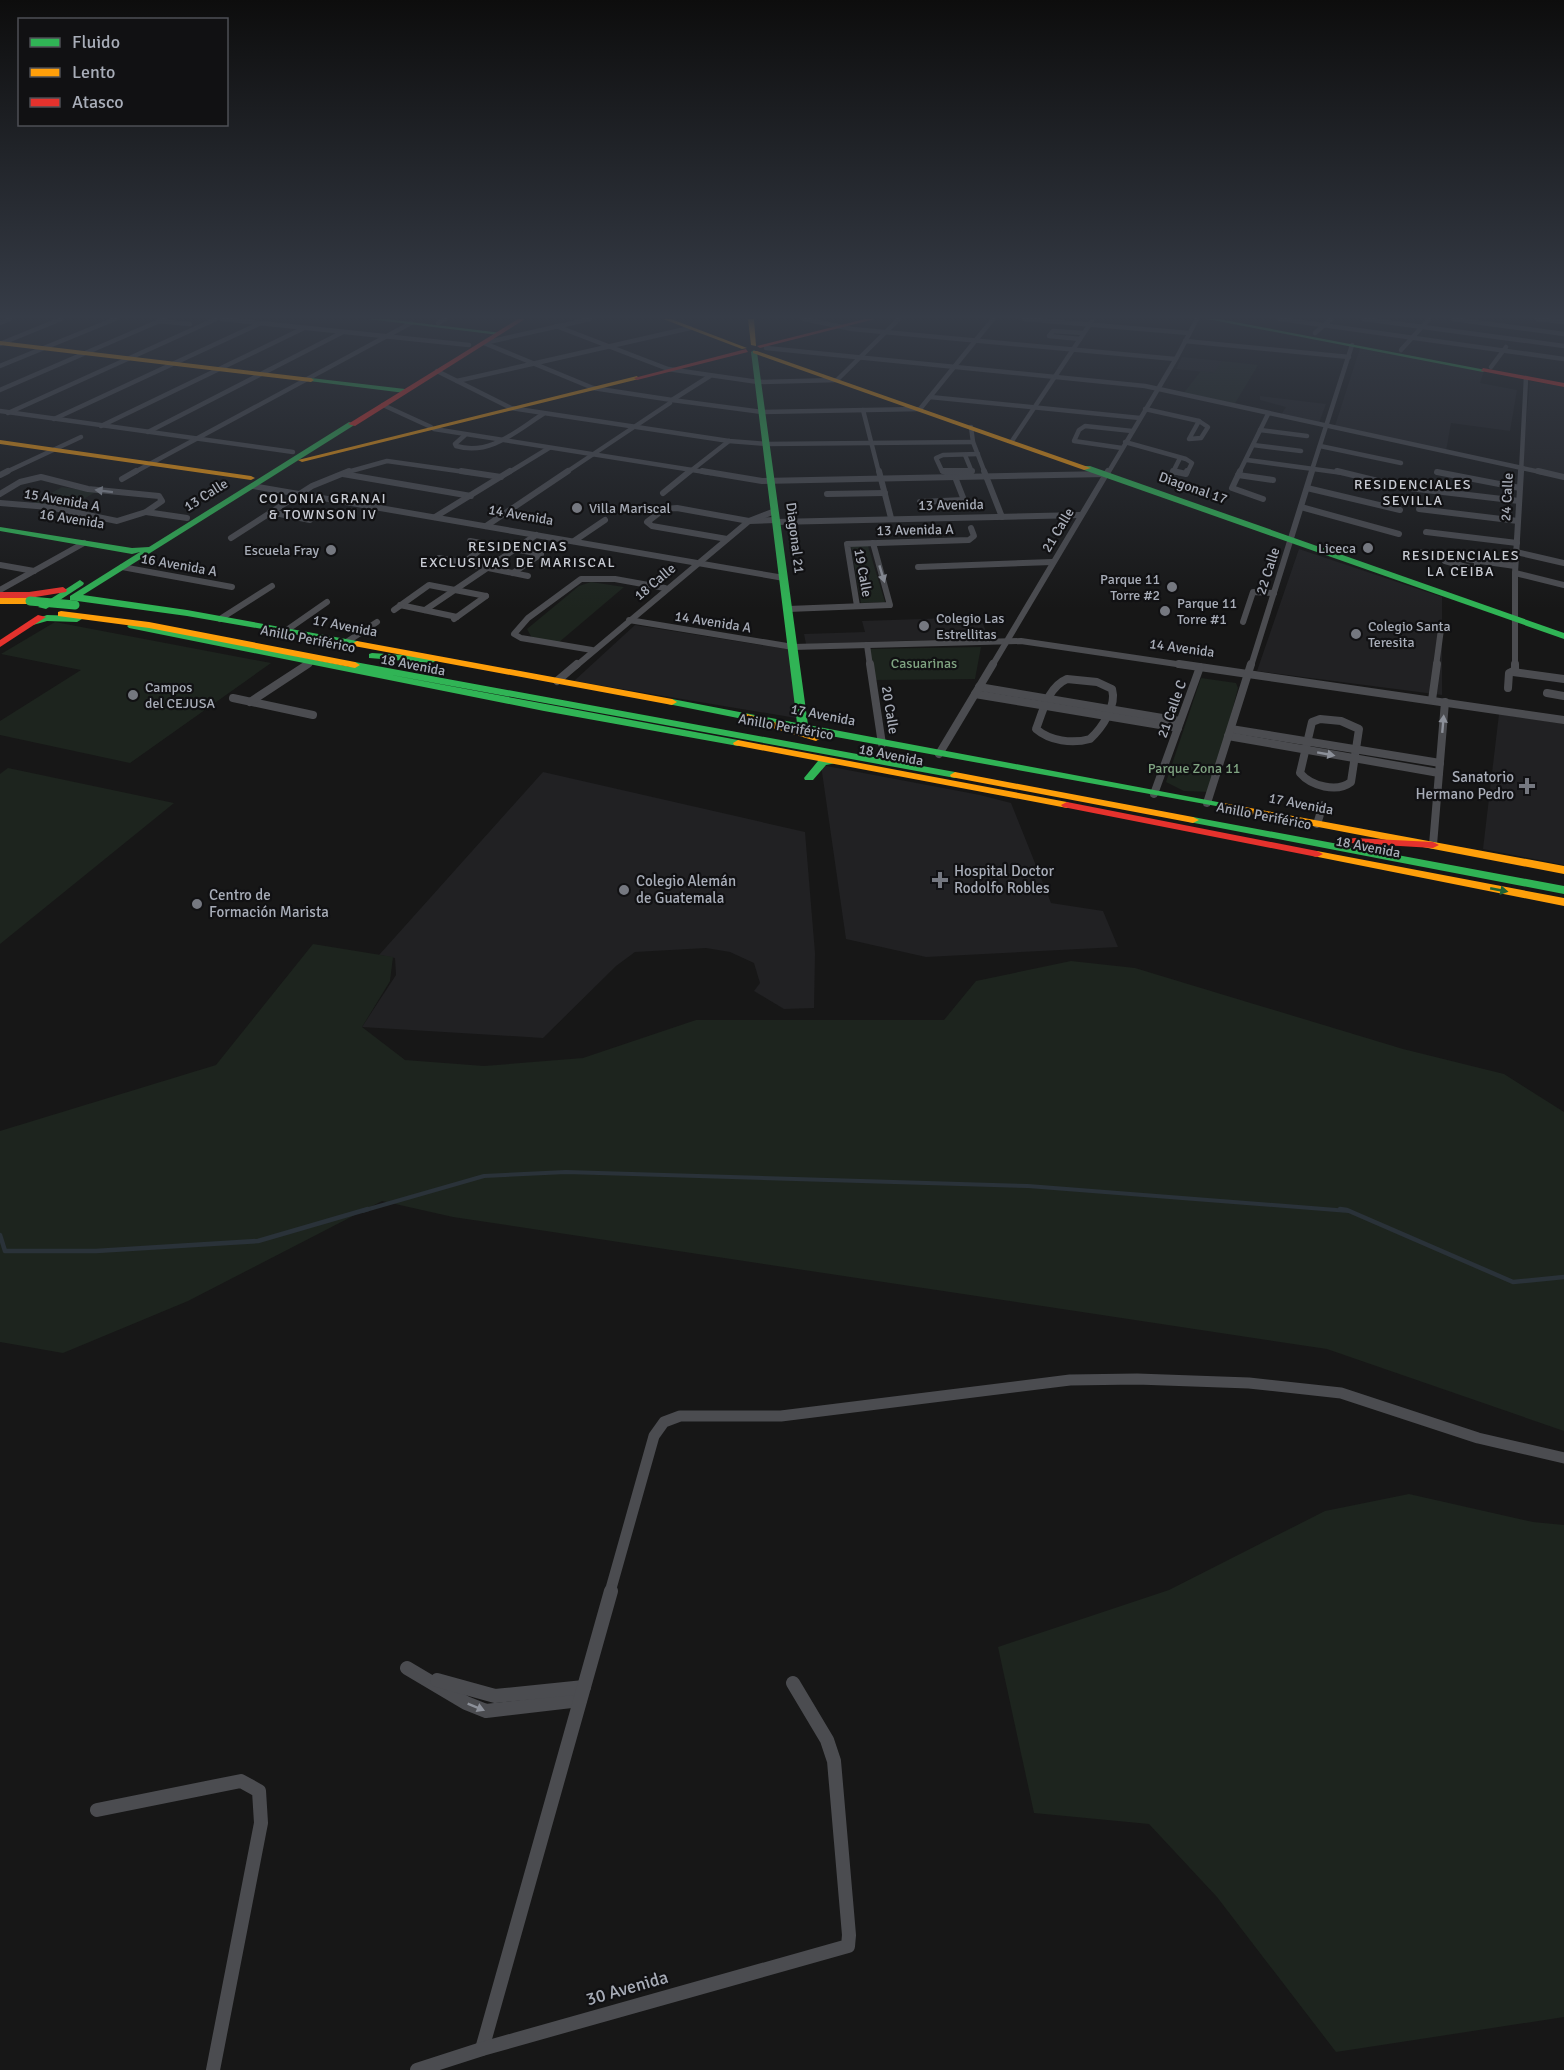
<svg xmlns="http://www.w3.org/2000/svg" width="1564" height="2070" viewBox="0 0 1564 2070" font-family="Signika,sans-serif">
<style>
.built{fill:#212123}
.green{fill:#1d241e}
.lines{fill:none;stroke-linecap:round;stroke-linejoin:round}
.stream-far1{stroke:#2a3239;stroke-width:4}
.stream{stroke:#2a3239;stroke-width:4.5}
.street-far4{stroke:#4b4c50;stroke-width:4.5}
.street-far3{stroke:#4b4c50;stroke-width:6}
.street-far2{stroke:#4b4c50;stroke-width:8}
.street-far1{stroke:#4b4c50;stroke-width:11}
.street{stroke:#4b4c50;stroke-width:14}
.fast{fill:#30b455;fill-rule:evenodd}
.slow{fill:#ff9f0a;fill-rule:evenodd}
.jam{fill:#e5322d;fill-rule:evenodd}
.fast-bridge{stroke:#30b455;stroke-width:9}
.oneway{fill:#8c9099}
.oneway2{fill:#206234}
.poi-dot{fill:#757880;stroke:#111113;stroke-width:2}
.labels{text-anchor:middle;dominant-baseline:central;stroke-width:4.5;stroke-linejoin:round;paint-order:stroke}
.far-neighbourhood-label{font-size:14px;letter-spacing:1.5px;fill:#c9ccd4;stroke:#111113}
.far-street-label{font-size:14px;fill:#a8adb8;stroke:#111113}
.far-poi-label{font-size:14px;fill:#a8adb8;stroke:#111113;text-anchor:start}
.far-park-label{font-size:14px;fill:#7fa381;stroke:#111113}
.poi-label{font-size:15px;fill:#a8adb8;stroke:#111113;text-anchor:start}
.near-street-label{font-size:18px;fill:#a8adb8;stroke:#111113}
</style>
<rect width="100%" height="100%" fill="#171717"/>
<g class="built">
<path d="M 1360,348 L 1484,371 L 1480,383 L 1517,390 L 1510,431 L 1451,423 L 1446,451 L 1335,426 Z"/>
<path d="M 1182,357 L 1222,361 L 1215,373 L 1176,369 Z"/>
<path d="M 1530,381 L 1564,387 L 1564,475 L 1522,466 Z"/>
<path d="M 1260,396 L 1326,404 L 1319,423 L 1281,415 L 1286,407 L 1260,400 Z"/>
<path d="M 1299,549 L 1442,597 L 1442,695 L 1257,671 Z"/>
<path d="M 980,617 L 989,638 L 806,644 L 804,634 L 865,632 L 862,621 Z"/>
<path d="M 635,625 L 793,650 L 802,719 L 574,681 Z"/>
<path d="M 1499,714 L 1564,724 L 1564,865 L 1483,849 Z"/>
<path d="M 821,765 L 980,795 L 1011,803 L 1051,903 L 1103,911 L 1118,947 L 926,957 L 846,939 Z"/>
<path d="M 543,772 L 805,832 L 815,953 L 814,1008 L 784,1009 L 754,991 L 760,983 L 754,963 L 730,952 L 706,948 L 635,952 L 616,966 L 543,1038 L 362,1027 L 396,975 L 395,958 L 379,955 Z"/>
</g>
<g class="green">
<path d="M 1222,361 L 1258,365 L 1234,405 L 1183,394 L 1201,371 L 1214,373 Z"/>
<path d="M 62,487 L 96,492 L 67,508 L 33,503 Z"/>
<path d="M 851,546 L 868,546 L 885,602 L 861,603 Z"/>
<path d="M 591,582 L 624,587 L 558,643 L 532,638 L 527,629 L 579,586 Z"/>
<path d="M 55,622 L 271,663 L 130,763 L 0,735 L 0,721 L 81,670 L 1,654 Z"/>
<path d="M 981,647 L 975,679 L 873,680 L 867,649 Z"/>
<path d="M 1201,678 L 1236,683 L 1238,688 L 1211,792 L 1184,791 L 1166,782 Z"/>
<path d="M 8,768 L 174,803 L 0,944 L 0,774 Z"/>
<path d="M 313,944 L 393,957 L 390,981 L 362,1027 L 405,1060 L 484,1066 L 583,1058 L 696,1020 L 944,1020 L 976,981 L 1071,961 L 1135,968 L 1403,1049 L 1504,1074 L 1564,1112 L 1564,1431 L 1327,1349 L 453,1217 L 382,1201 L 188,1301 L 63,1353 L 0,1342 L 0,1131 L 216,1065 Z"/>
<path d="M 1409,1494 L 1533,1522 L 1564,1525 L 1564,2017 L 1336,2052 L 1217,1897 L 1149,1824 L 1034,1813 L 998,1647 L 1169,1590 L 1325,1511 Z"/>
</g>
<g class="lines">
<path class="stream-far1" d="M 362,1211 L 484,1176 L 566,1172 L 1028,1186 L 1349,1211"/>
<g class="stream">
<path d="M 1340,1209 L 1347,1210 L 1513,1282 L 1564,1277"/>
<path d="M 0,1235 L 5,1251 L 96,1251 L 258,1241 L 368,1209"/>
</g>
<g class="street-far4">
<path d="M 222,319 L 469,345"/>
<path d="M 804,319 L 852,329 L 1175,359"/>
<path d="M 1024,319 L 1189,333"/>
<path d="M 1280,319 L 1564,359"/>
<path d="M 1364,319 L 1564,346"/>
<path d="M 1453,319 L 1564,334"/>
<path d="M 1537,319 L 1564,322"/>
<path d="M 158,321 L 190,324"/>
<path d="M 0,323 L 10,319"/>
<path d="M 438,323 L 445,319"/>
<path d="M 556,326 L 668,369 L 758,382 L 837,380 L 899,319"/>
<path d="M 1315,333 L 1331,319"/>
<path d="M 1080,339 L 1049,336 L 1053,331 L 1083,333"/>
<path d="M 1185,341 L 1349,357"/>
<path d="M 484,343 L 593,388 L 672,400 L 762,412 L 920,409 L 993,319"/>
<path d="M 484,343 L 590,319"/>
<path d="M 0,344 L 61,319"/>
<path d="M 766,348 L 1145,386 L 1545,473"/>
<path d="M 1401,350 L 1429,319"/>
<path d="M 0,366 L 115,319"/>
<path d="M 1491,367 L 1506,347"/>
<path d="M 437,371 L 511,408 L 729,441 L 766,444 L 973,442"/>
<path d="M 457,381 L 690,328"/>
<path d="M 0,390 L 164,319"/>
<path d="M 930,397 L 1140,418"/>
<path d="M 672,400 L 710,376"/>
<path d="M 383,405 L 431,427"/>
<path d="M 1145,409 L 1199,421"/>
<path d="M 863,410 L 879,473"/>
<path d="M 0,411 L 293,452"/>
<path d="M 8,413 L 216,319"/>
<path d="M 54,419 L 261,323"/>
<path d="M 1199,421 L 1208,427 L 1201,438 L 1189,439 Z"/>
<path d="M 101,426 L 304,328"/>
<path d="M 971,427 L 973,442 L 985,473"/>
<path d="M 434,429 L 711,473"/>
<path d="M 1260,430 L 1307,436"/>
<path d="M 148,432 L 343,332"/>
<path d="M 465,435 L 455,444 L 456,446 C 490,456 516,431 543,414"/>
<path d="M 1012,441 L 1092,321"/>
<path d="M 1125,442 L 1186,459 L 1192,463 L 1187,473"/>
<path d="M 1253,445 L 1301,451"/>
<path d="M 1320,446 L 1401,463"/>
<path d="M 1122,448 L 1074,441 L 1079,430 L 1085,426 L 1132,431"/>
<path d="M 1247,460 L 1343,473"/>
<path d="M 1437,472 L 1442,473"/>
<path d="M 4,473 L 81,437"/>
<path d="M 133,473 L 411,323"/>
<path d="M 344,473 L 387,461 L 472,473"/>
<path d="M 508,473 L 549,448"/>
<path d="M 565,473 L 670,403"/>
<path d="M 688,473 L 729,441"/>
<path d="M 946,473 L 942,471 L 936,458 L 943,455 L 978,454"/>
<path d="M 948,473 L 972,472 L 965,455"/>
<path d="M 1108,473 L 1177,357 L 1197,319"/>
<path d="M 1179,473 L 1173,472 L 1180,458"/>
<path d="M 1239,473 L 1268,414"/>
<path d="M 1311,473 L 1352,345"/>
<path d="M 1521,473 L 1526,378"/>
</g>
<g class="street-far3">
<path d="M 461,471 L 501,477"/>
<path d="M 702,471 L 762,481 L 1106,474"/>
<path d="M 879,471 L 891,518"/>
<path d="M 943,471 L 972,471"/>
<path d="M 984,471 L 1002,517"/>
<path d="M 1173,471 L 1186,474 L 1187,471"/>
<path d="M 1240,471 L 1232,488 L 1263,499"/>
<path d="M 1337,471 L 1390,484"/>
<path d="M 1538,471 L 1564,477"/>
<path d="M 1437,472 L 1520,488"/>
<path d="M 343,474 L 471,496"/>
<path d="M 0,475 L 8,471"/>
<path d="M 1238,475 L 1273,480"/>
<path d="M 122,479 L 136,471"/>
<path d="M 253,486 L 784,578"/>
<path d="M 1307,488 L 1400,510"/>
<path d="M 1409,488 L 1519,501"/>
<path d="M 663,493 L 690,471"/>
<path d="M 0,494 L 20,482 L 41,477 L 88,489 L 159,496 L 162,501 L 146,512 L 117,521 L 49,507 L 0,503"/>
<path d="M 827,494 L 885,493"/>
<path d="M 920,502 L 964,500 L 955,477"/>
<path d="M 1301,507 L 1399,534"/>
<path d="M 1419,509 L 1518,521"/>
<path d="M 146,512 L 187,518"/>
<path d="M 270,512 L 310,520"/>
<path d="M 435,517 L 510,471"/>
<path d="M 776,522 L 1080,515"/>
<path d="M 486,526 L 568,471"/>
<path d="M 1426,532 L 1517,543"/>
<path d="M 231,538 L 312,486 L 349,471"/>
<path d="M 727,539 L 652,526 L 647,522 L 664,509 L 677,508 L 749,521 L 776,520"/>
<path d="M 470,541 L 541,554"/>
<path d="M 574,541 L 605,520"/>
<path d="M 1417,552 L 1515,566"/>
<path d="M 1516,552 L 1564,563"/>
<path d="M 439,558 L 528,576"/>
<path d="M 1445,561 L 1477,570 L 1477,561"/>
<path d="M 463,563 L 488,544"/>
<path d="M 0,565 L 34,571"/>
<path d="M 122,567 L 232,587"/>
<path d="M 918,567 L 1052,562"/>
<path d="M 513,573 L 541,554"/>
<path d="M 1515,573 L 1564,585"/>
<path d="M 0,590 L 84,543"/>
<path d="M 400,605 L 457,617"/>
<path d="M 857,606 L 847,544 L 969,540 L 974,536 L 971,528"/>
<path d="M 788,609 L 890,605 L 873,543"/>
<path d="M 394,610 L 429,585 L 486,596"/>
<path d="M 425,610 L 536,535"/>
<path d="M 220,619 L 272,586"/>
<path d="M 454,619 L 486,596"/>
<path d="M 629,620 L 793,647 L 1021,641 L 1190,666"/>
<path d="M 1243,622 L 1253,592 L 1274,593"/>
<path d="M 284,632 L 327,602"/>
<path d="M 345,643 L 377,622"/>
<path d="M 867,645 L 870,666"/>
<path d="M 592,650 L 521,638 L 514,634 L 528,618 L 581,579 L 615,579 L 665,588"/>
<path d="M 306,666 L 311,662"/>
<path d="M 576,666 L 749,521 L 775,511"/>
<path d="M 992,666 L 1108,471"/>
<path d="M 1251,666 L 1312,471"/>
<path d="M 1436,666 L 1441,629"/>
<path d="M 1515,666 L 1515,573 L 1521,471"/>
</g>
<g class="street-far2">
<path d="M 870,664 L 882,744"/>
<path d="M 1179,664 L 1564,720"/>
<path d="M 1513,672 L 1564,679"/>
<path d="M 1067,679 L 1097,682 L 1112,689 C 1117,706 1102,728 1090,739 C 1072,744 1050,741 1036,729 C 1043,711 1048,687 1067,679 Z"/>
<path d="M 557,681 L 577,664"/>
<path d="M 979,687 L 1180,721"/>
<path d="M 1508,688 L 1509,673 L 1515,670 L 1515,664"/>
<path d="M 1547,693 L 1564,696"/>
<path d="M 975,694 L 1178,728"/>
<path d="M 233,698 L 313,715"/>
<path d="M 1432,700 L 1437,664"/>
<path d="M 250,702 L 308,664"/>
<path d="M 1320,719 L 1341,721 L 1359,729 L 1351,782 C 1337,793 1311,786 1300,773 L 1312,722 Z"/>
<path d="M 1231,729 L 1440,763"/>
<path d="M 1228,736 L 1439,773"/>
<path d="M 939,754 L 993,664"/>
<path d="M 1154,794 L 1200,667"/>
<path d="M 1207,803 L 1251,664"/>
<path d="M 1317,824 L 1323,805"/>
<path d="M 1433,845 L 1445,702"/>
</g>
<path class="street-far1" d="M 610,1592 L 654,1436 L 664,1422 L 680,1416 L 781,1416 L 1070,1380 L 1137,1379 L 1249,1383 L 1341,1393 L 1478,1438 L 1564,1458"/>
<g class="street">
<path d="M 407,1668 L 466,1703 L 486,1711 L 580,1700"/>
<path d="M 437,1680 L 495,1696 L 584,1687"/>
<path d="M 97,1810 L 241,1781 L 259,1791 L 261,1823 L 213,2070"/>
<path d="M 482,2049 L 611,1591"/>
<path d="M 417,2070 L 482,2049 L 848,1946 L 849,1935 L 834,1761 L 827,1740 L 793,1683"/>
</g>
<g class="fast">
<path d="M 368,319 L 386,319 L 502,333 L 499,335 Z"/>
<path d="M 1207,319 L 1219,319 L 1486,370 L 1483,372 Z"/>
<path d="M 754,350 L 757,352 L 808,725 L 1223,803 L 1229,806 L 1227,808 L 803,731 L 668,704 L 667,702 L 672,699 L 797,723 L 751,352 Z"/>
<path d="M 311,378 L 405,389 L 408,391 L 405,393 L 309,381 Z"/>
<path d="M 349,422 L 356,424 L 83,595 L 187,610 L 357,641 L 362,644 L 360,646 L 187,616 L 70,600 L 70,596 L 140,552 L 132,554 L 0,531 L 0,527 L 132,548 L 149,547 Z"/>
<path d="M 1084,466 L 1090,466 L 1564,633 L 1564,639 L 1084,470 Z"/>
<path d="M 80,580 L 84,583 L 83,585 L 46,609 L 38,607 Z"/>
<path d="M 47,615 L 77,616 L 82,619 L 77,622 L 47,621 L 33,625 L 28,622 Z"/>
<path d="M 132,623 L 351,667 L 352,663 L 355,662 L 955,772 L 960,775 L 955,778 L 386,674 L 738,740 L 743,743 L 738,746 L 544,711 L 129,628 L 127,626 Z"/>
<path d="M 372,653 L 432,657 L 437,660 L 432,663 L 369,658 L 369,654 Z"/>
<path d="M 832,758 L 836,759 L 836,763 L 826,765 L 813,780 L 805,780 L 804,778 L 818,761 Z"/>
<path d="M 1193,817 L 1564,886 L 1564,894 L 1189,822 L 1189,818 Z"/>
</g>
<g class="slow">
<path d="M 663,319 L 671,319 L 747,348 L 742,349 Z"/>
<path d="M 748,319 L 754,319 L 756,346 L 751,345 Z"/>
<path d="M 0,341 L 311,378 L 314,380 L 311,382 L 0,345 Z"/>
<path d="M 753,351 L 757,351 L 1091,468 L 1084,470 L 753,353 Z"/>
<path d="M 637,376 L 639,379 L 302,462 L 298,460 Z"/>
<path d="M 0,440 L 251,476 L 255,478 L 251,480 L 0,444 Z"/>
<path d="M 0,598 L 30,598 L 35,601 L 30,604 L 0,604 Z"/>
<path d="M 61,611 L 149,622 L 355,662 L 360,665 L 355,668 L 149,628 L 58,616 L 58,612 Z"/>
<path d="M 357,641 L 672,699 L 677,702 L 672,705 L 354,646 L 352,644 Z"/>
<path d="M 747,714 L 820,736 L 821,738 L 816,741 L 743,719 L 742,717 Z"/>
<path d="M 738,740 L 1067,802 L 1073,805 L 1067,808 L 734,745 L 733,743 Z"/>
<path d="M 955,772 L 1193,817 L 1199,820 L 1193,823 L 951,777 L 950,775 Z"/>
<path d="M 1223,803 L 1564,866 L 1564,874 L 1219,808 L 1217,806 Z"/>
<path d="M 1317,851 L 1564,898 L 1564,906 L 1313,856 L 1311,854 Z"/>
</g>
<g class="jam">
<path d="M 518,319 L 525,319 L 355,426 L 348,424 Z"/>
<path d="M 865,319 L 875,319 L 760,348 L 757,346 Z"/>
<path d="M 746,349 L 748,352 L 637,380 L 634,378 Z"/>
<path d="M 1483,368 L 1564,383 L 1564,387 L 1481,371 Z"/>
<path d="M 63,587 L 67,590 L 66,592 L 29,598 L 0,598 L 0,592 L 29,592 Z"/>
<path d="M 38,615 L 46,617 L 0,647 L 0,640 Z"/>
<path d="M 1067,802 L 1317,851 L 1323,854 L 1317,857 L 1063,807 L 1061,805 Z"/>
<path d="M 1354,838 L 1433,842 L 1439,845 L 1433,848 L 1350,843 L 1350,839 Z"/>
</g>
<path class="fast-bridge" d="M 30,601 L 75,605"/>
</g>
<defs><path id="oneway-solid" d="M-6-.8H1V-3.2L6.5 0L1 3.2V.8H-6Z" transform="scale(1.5)"/></defs>
<g class="oneway">
<use href="#oneway-solid" transform="translate(104 491) rotate(-173)"/>
<use href="#oneway-solid" transform="translate(882 574) rotate(73)"/>
<use href="#oneway-solid" transform="translate(1443 724) rotate(-85)"/>
<use href="#oneway-solid" transform="translate(1326 754) rotate(10)"/>
<use href="#oneway-solid" transform="translate(476 1707) rotate(22)"/>
</g>
<use class="oneway2" href="#oneway-solid" transform="translate(1499 890) rotate(11)"/>
<linearGradient id="sky" x2="0" y2="1"><stop stop-color="#0d0d0d"/><stop offset="0.52" stop-color="#363c47"/><stop offset="1" stop-color="#363c47" stop-opacity="0"/></linearGradient>
<rect width="1564" height="609" fill="url(#sky)"/>
<g class="poi-dot">
<circle cx="577" cy="508" r="6"/>
<circle cx="1368" cy="548" r="6"/>
<circle cx="331" cy="550" r="6"/>
<circle cx="1172" cy="587" r="6"/>
<circle cx="1165" cy="611" r="6"/>
<circle cx="924" cy="626" r="6"/>
<circle cx="1356" cy="634" r="6"/>
<circle cx="133" cy="695" r="6"/>
<path d="M1524 777h6v6h6v6h-6v6h-6v-6h-6v-6h6z"/>
<path d="M937 871h6v6h6v6h-6v6h-6v-6h-6v-6h6z"/>
<circle cx="624" cy="890" r="6"/>
<circle cx="197" cy="904" r="6"/>
</g>
<g class="labels">
<g class="far-neighbourhood-label">
<text x="1413" y="484">RESIDENCIALES<tspan x="1413" dy="16">SEVILLA</tspan></text>
<text x="323" y="498">COLONIA GRANAI<tspan x="323" dy="16">&amp; TOWNSON IV</tspan></text>
<text x="518" y="546">RESIDENCIAS<tspan x="518" dy="16">EXCLUSIVAS DE MARISCAL</tspan></text>
<text x="1461" y="555">RESIDENCIALES<tspan x="1461" dy="16">LA CEIBA</tspan></text>
</g>
<g class="far-street-label">
<text transform="translate(1193 488) rotate(19)">Diagonal 17</text>
<text transform="translate(206 495) rotate(-32)">13 Calle</text>
<text transform="translate(1507 497) rotate(-87)">24 Calle</text>
<text transform="translate(62 500) rotate(10)">15 Avenida A</text>
<text transform="translate(951 505) rotate(-1)">13 Avenida</text>
<text transform="translate(521 515) rotate(10)">14 Avenida</text>
<text transform="translate(72 519) rotate(9)">16 Avenida</text>
<text transform="translate(915 530) rotate(-1)">13 Avenida A</text>
<text transform="translate(1058 530) rotate(-59)">21 Calle</text>
<text transform="translate(795 538) rotate(83)">Diagonal 21</text>
<text transform="translate(179 565) rotate(10)">16 Avenida A</text>
<text transform="translate(1268 571) rotate(-72)">22 Calle</text>
<text transform="translate(863 573) rotate(80)">19 Calle</text>
<text transform="translate(655 582) rotate(-40)">18 Calle</text>
<text transform="translate(713 622) rotate(9)">14 Avenida A</text>
<text transform="translate(345 626) rotate(11)">17 Avenida</text>
<text transform="translate(308 639) rotate(11)">Anillo Periférico</text>
<text transform="translate(1182 648) rotate(8)">14 Avenida</text>
<text transform="translate(413 665) rotate(11)">18 Avenida</text>
<text transform="translate(1172 709) rotate(-70)">21 Calle C</text>
<text transform="translate(890 710) rotate(81)">20 Calle</text>
<text transform="translate(823 715) rotate(11)">17 Avenida</text>
<text transform="translate(786 727) rotate(10)">Anillo Periférico</text>
<text transform="translate(891 755) rotate(11)">18 Avenida</text>
<text transform="translate(1301 804) rotate(11)">17 Avenida</text>
<text transform="translate(1264 816) rotate(11)">Anillo Periférico</text>
<text transform="translate(1368 847) rotate(11)">18 Avenida</text>
</g>
<g class="far-poi-label">
<text x="589" y="508">Villa Mariscal</text>
<text x="1356" y="548" text-anchor="end">Liceca</text>
<text x="319" y="550" text-anchor="end">Escuela Fray</text>
<text x="1160" y="579" text-anchor="end">Parque 11<tspan x="1160" dy="16">Torre #2</tspan></text>
<text x="1177" y="603">Parque 11<tspan x="1177" dy="16">Torre #1</tspan></text>
<text x="936" y="618">Colegio Las<tspan x="936" dy="16">Estrellitas</tspan></text>
<text x="1368" y="626">Colegio Santa<tspan x="1368" dy="16">Teresita</tspan></text>
<text x="145" y="687">Campos<tspan x="145" dy="16">del CEJUSA</tspan></text>
</g>
<g class="far-park-label">
<text x="924" y="663">Casuarinas</text>
<text x="1194" y="768">Parque Zona 11</text>
</g>
<g class="poi-label">
<text x="1514" y="777" text-anchor="end">Sanatorio<tspan x="1514" dy="17">Hermano Pedro</tspan></text>
<text x="954" y="871">Hospital Doctor<tspan x="954" dy="17">Rodolfo Robles</tspan></text>
<text x="636" y="881">Colegio Alemán<tspan x="636" dy="17">de Guatemala</tspan></text>
<text x="209" y="895">Centro de<tspan x="209" dy="17">Formación Marista</tspan></text>
</g>
<g class="near-street-label">
<text transform="translate(627 1988) rotate(-16)">30 Avenida</text>
</g>
</g>
<rect x="18" y="18" width="210" height="108" fill="#111113" stroke="#4d4f55" stroke-width="1.5"/>
<rect x="30" y="38" width="30" height="9" fill="#30b455" stroke="#4d4f55" stroke-width="1.5"/>
<text x="72" y="48" font-size="18" fill="#a8adb8">Fluido</text>
<rect x="30" y="68" width="30" height="9" fill="#ff9f0a" stroke="#4d4f55" stroke-width="1.5"/>
<text x="72" y="78" font-size="18" fill="#a8adb8">Lento</text>
<rect x="30" y="98" width="30" height="9" fill="#e5322d" stroke="#4d4f55" stroke-width="1.5"/>
<text x="72" y="108" font-size="18" fill="#a8adb8">Atasco</text>
</svg>
